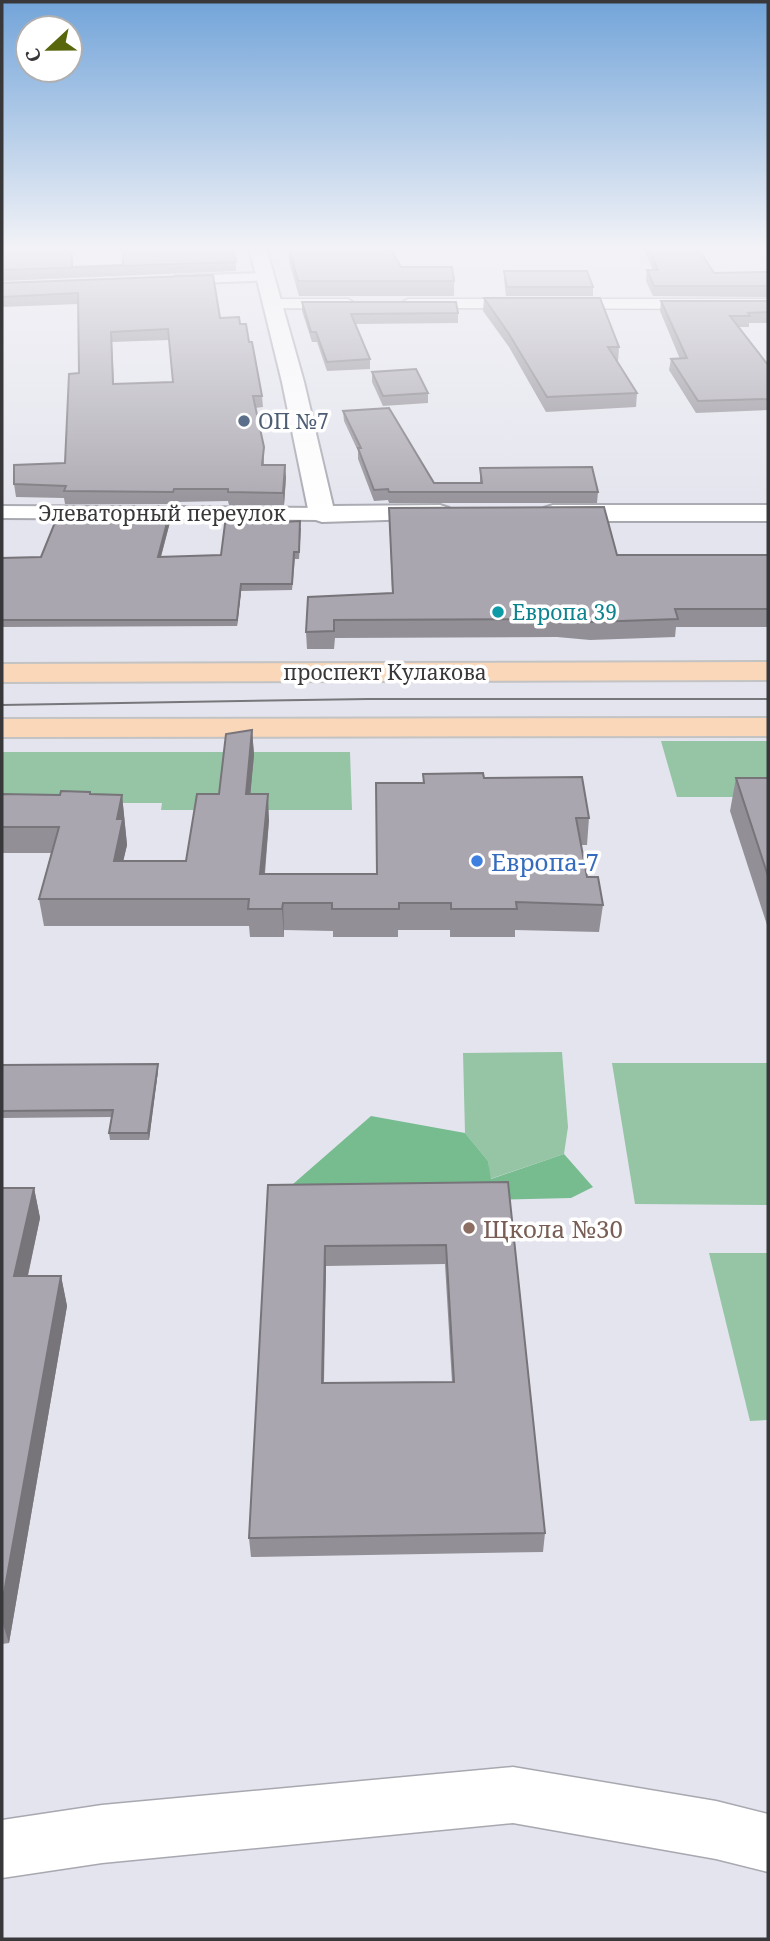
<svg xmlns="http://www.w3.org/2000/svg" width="770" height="1941" viewBox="0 0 770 1941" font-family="'Noto Serif',serif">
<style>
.green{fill:#95c5a5}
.forest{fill:#76bc8f}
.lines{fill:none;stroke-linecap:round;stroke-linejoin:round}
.minor-casing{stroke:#a8a8b1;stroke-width:4}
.tertiary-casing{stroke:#a8a8b1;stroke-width:3}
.secondary-casing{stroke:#a8a8b1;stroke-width:4}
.primary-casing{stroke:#c3c3c4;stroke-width:4}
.minor{fill:#fff;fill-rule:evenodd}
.tertiary{fill:#fff;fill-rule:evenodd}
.secondary{fill:#fff;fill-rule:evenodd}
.primary{fill:#fad7b9;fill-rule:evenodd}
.tram{stroke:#76767b;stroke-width:2}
.wall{fill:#928f96;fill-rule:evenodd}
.shaded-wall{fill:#77747a}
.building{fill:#aaa6af;stroke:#77747a;stroke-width:2;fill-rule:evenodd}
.service-dot{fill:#5c6f8a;stroke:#fff;stroke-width:2.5}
.culture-dot{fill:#0f9aa8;stroke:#fff;stroke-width:2.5}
.shop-dot{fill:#3f7fe0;stroke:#fff;stroke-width:2.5}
.education-dot{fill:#8d6e63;stroke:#fff;stroke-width:2.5}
.labels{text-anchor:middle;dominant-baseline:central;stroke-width:7;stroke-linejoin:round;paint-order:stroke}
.far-service-label{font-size:21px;fill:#4e5e75;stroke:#fff;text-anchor:start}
.far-street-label{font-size:21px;fill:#38383b;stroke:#fff}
.far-culture-label{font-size:21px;fill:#0d838f;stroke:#fff;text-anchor:start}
.shop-label{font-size:24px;fill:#366cbe;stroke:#fff;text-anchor:start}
.education-label{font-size:24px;fill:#785e54;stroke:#fff;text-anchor:start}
</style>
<rect width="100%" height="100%" fill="#e4e4ee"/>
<g class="green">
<path d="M 661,741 L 768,741 L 768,797 L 677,797 Z"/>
<path d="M 2,752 L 350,752 L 352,810 L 161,810 L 162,803 L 2,803 Z"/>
<path d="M 562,1052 L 568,1127 L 564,1154 L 490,1179 L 488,1161 L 465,1133 L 463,1053 Z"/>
<path d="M 612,1063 L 768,1063 L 768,1205 L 635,1204 Z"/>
<path d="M 709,1253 L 768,1253 L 768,1420 L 750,1421 Z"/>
</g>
<path class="forest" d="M 371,1116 L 465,1133 L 488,1161 L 491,1179 L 564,1154 L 593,1187 L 571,1198 L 269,1205 Z"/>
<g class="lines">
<g class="minor-casing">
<g id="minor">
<path d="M 266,273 L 273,277 L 271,280 L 176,284 L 169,280 L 176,276 Z"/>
<path d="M 2,506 L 322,508 L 331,514 L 322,520 L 2,518 Z"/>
</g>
</g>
<g class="tertiary-casing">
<g id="tertiary">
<path d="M 273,299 L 348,299 L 357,304 L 348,309 L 267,308 L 264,304 Z"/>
<path d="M 408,299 L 768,299 L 768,309 L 402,308 L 399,304 Z"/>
<path d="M 513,1767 L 716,1801 L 768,1814 L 768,1872 L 716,1859 L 513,1823 L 102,1863 L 2,1878 L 2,1820 L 102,1805 Z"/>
</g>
</g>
<g class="secondary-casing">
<g id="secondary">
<path d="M 249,247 L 266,247 L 304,382 L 333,506 L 440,505 L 449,508 L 453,513 L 449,518 L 322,522 L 313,519 L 309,514 L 282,382 Z"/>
<path d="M 553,505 L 768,505 L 768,521 L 553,521 L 544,518 L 540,513 L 544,508 Z"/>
</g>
</g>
<g class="primary-casing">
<g id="primary">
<path d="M 768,662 L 768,680 L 2,682 L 2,664 Z"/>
<path d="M 768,718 L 768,736 L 2,737 L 2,719 Z"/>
</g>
</g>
<use href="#minor" class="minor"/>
<use href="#tertiary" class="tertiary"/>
<use href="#secondary" class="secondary"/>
<use href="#primary" class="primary"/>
<path class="tram" d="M 2,705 L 368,699 L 768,699"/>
</g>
<g class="wall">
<path d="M 2,247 L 72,247 L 73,267 L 236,262 L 236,271 L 2,281 Z"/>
<path d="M 289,247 L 401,267 L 454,281 L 454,296 L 299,296 L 289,261 Z"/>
<path d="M 643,247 L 697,247 L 714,273 L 768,272 L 768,297 L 653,296 L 646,281 L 647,270 L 653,270 Z"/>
<path d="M 504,271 L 593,287 L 593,296 L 506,296 L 504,280 Z"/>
<path d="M 213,275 L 220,318 L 240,324 L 262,396 L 263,407 L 255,408 L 264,459 L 264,465 L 286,477 L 284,505 L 229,505 L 228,501 L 175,502 L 174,504 L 65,504 L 64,498 L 16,497 L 14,484 L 65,463 L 79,373 L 78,304 L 2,307 L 2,283 ZM 169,340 L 173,382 L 114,384 L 112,342 Z"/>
<path d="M 484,298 L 619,347 L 618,361 L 617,361 L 637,393 L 636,407 L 546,412 L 509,347 L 483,311 Z"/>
<path d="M 661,301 L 768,301 L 768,323 L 749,323 L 749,327 L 739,327 L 768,365 L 768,410 L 696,413 L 669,370 L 671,359 L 680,359 L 660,311 Z"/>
<path d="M 302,302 L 458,313 L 458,323 L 355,324 L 370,359 L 370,369 L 327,371 L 317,342 L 312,342 L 302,311 Z"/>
<path d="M 372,372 L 428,393 L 428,403 L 383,406 L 372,382 Z"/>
<path d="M 343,411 L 434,483 L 480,483 L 480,468 L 598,492 L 597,503 L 389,503 L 388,500 L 374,501 L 358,459 L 358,451 L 344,421 Z"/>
<path d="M 389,508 L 617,555 L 768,555 L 768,627 L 676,627 L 675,637 L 590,640 L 557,637 L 335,638 L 334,649 L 307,649 L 306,632 L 392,593 Z"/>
<path d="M 169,515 L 170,522 L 161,557 L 221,555 L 283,522 L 301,528 L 299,559 L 295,559 L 292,590 L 241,591 L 237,626 L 2,627 L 2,558 L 41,557 Z"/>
<path d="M 252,730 L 254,755 L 250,794 L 269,820 L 265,874 L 377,874 L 423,783 L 423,774 L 484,778 L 589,818 L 587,845 L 581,845 L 587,877 L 603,905 L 599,932 L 515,930 L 515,937 L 450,937 L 450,930 L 398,930 L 398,937 L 333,937 L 333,931 L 284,930 L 284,937 L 250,937 L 249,926 L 44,926 L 39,899 L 51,853 L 2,853 L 2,794 L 122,795 L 127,845 L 123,861 L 186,861 Z"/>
<path d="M 736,778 L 768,778 L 768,928 L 730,811 Z"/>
<path d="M 2,1065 L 158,1071 L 149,1140 L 110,1140 L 109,1133 L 112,1117 L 2,1118 Z"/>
<path d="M 508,1182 L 545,1533 L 543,1552 L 251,1557 L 249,1538 L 268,1185 ZM 445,1264 L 452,1382 L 324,1383 L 326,1266 Z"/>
<path d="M 2,1188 L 34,1188 L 40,1218 L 28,1276 L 61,1276 L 67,1306 L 9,1643 L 2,1644 Z"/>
</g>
<g class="shaded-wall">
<path d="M 285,465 L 286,477 L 284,505 L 283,493 Z"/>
<path d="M 169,515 L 170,522 L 159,563 L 158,557 Z"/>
<path d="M 241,584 L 241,591 L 237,626 L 237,620 Z"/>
<path d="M 252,730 L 254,755 L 248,820 L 246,794 Z"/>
<path d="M 268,794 L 269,820 L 262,901 L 260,874 Z"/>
<path d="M 122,795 L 127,845 L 117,888 L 114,861 L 117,819 Z"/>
<path d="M 283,903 L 284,930 L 284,937 L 282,909 Z"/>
<path d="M 158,1064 L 158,1071 L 149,1140 L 148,1133 Z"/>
<path d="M 34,1188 L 40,1218 L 21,1306 L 14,1276 Z"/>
<path d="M 325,1246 L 326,1266 L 323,1403 L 322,1383 Z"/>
<path d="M 61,1276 L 67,1306 L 9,1643 L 2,1621 L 2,1604 Z"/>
</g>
<g class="building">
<path d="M 2,247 L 71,247 L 72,267 L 123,265 L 123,247 L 232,247 L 236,262 L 2,270 Z"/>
<path d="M 289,247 L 389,247 L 401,267 L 452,267 L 454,281 L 298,281 Z"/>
<path d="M 648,247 L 697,247 L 714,273 L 768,272 L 768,286 L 654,286 L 647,270 L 658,270 Z"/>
<path d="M 504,271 L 587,271 L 593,287 L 507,287 Z"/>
<path d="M 213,275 L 220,318 L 239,317 L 240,324 L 246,324 L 249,342 L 252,342 L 262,396 L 253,396 L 264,447 L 262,465 L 285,465 L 283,493 L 228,492 L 228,489 L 174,489 L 173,492 L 64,491 L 66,486 L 14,484 L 14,465 L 65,463 L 69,374 L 79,373 L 78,293 L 2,297 L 2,283 ZM 168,329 L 173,382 L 113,384 L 111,332 Z"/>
<path d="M 484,298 L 600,298 L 619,347 L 608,347 L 637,393 L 547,397 L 509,334 Z"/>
<path d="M 661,301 L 768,301 L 768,312 L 748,313 L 750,316 L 730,316 L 768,365 L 768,399 L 698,401 L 671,359 L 687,358 Z"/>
<path d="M 302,302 L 456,302 L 458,313 L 351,314 L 370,359 L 327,362 L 316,332 L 311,332 Z"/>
<path d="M 416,369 L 428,393 L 383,396 L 372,372 Z"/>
<path d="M 389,408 L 434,483 L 482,483 L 480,468 L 592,467 L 598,492 L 389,492 L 388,489 L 374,490 L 358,448 L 361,448 L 343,411 Z"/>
<path d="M 604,507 L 617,555 L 768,555 L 768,609 L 675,609 L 678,619 L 592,622 L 558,619 L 334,620 L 334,631 L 306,632 L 308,597 L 393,593 L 389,508 Z"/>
<path d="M 58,515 L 169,515 L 158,557 L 221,555 L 226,516 L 282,516 L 282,522 L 300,521 L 299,552 L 294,552 L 292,584 L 241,584 L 237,620 L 2,620 L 2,558 L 41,557 Z"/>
<path d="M 252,730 L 246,794 L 268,794 L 260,874 L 377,874 L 376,783 L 424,783 L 423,774 L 483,773 L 484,778 L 582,777 L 589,818 L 576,818 L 587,877 L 598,877 L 603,905 L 516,902 L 517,909 L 451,909 L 451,903 L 399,903 L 399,909 L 332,909 L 332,903 L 283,903 L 282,909 L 248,909 L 249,899 L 39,899 L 59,827 L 2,827 L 2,794 L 60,795 L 61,791 L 90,792 L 90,794 L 122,795 L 117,819 L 123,819 L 114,861 L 186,861 L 197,794 L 219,794 L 226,734 Z"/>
<path d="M 736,778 L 768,778 L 768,876 Z"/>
<path d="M 158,1064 L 148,1133 L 109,1133 L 113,1110 L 2,1111 L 2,1065 Z"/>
<path d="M 508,1182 L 545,1533 L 249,1538 L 268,1185 ZM 446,1245 L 454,1382 L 322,1383 L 325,1246 Z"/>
<path d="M 2,1188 L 34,1188 L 14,1276 L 61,1276 L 2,1604 Z"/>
</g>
<linearGradient id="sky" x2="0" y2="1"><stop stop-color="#72a4d9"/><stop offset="0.48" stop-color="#f3f3f7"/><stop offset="1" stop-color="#f3f3f7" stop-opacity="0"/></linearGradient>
<rect width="770" height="518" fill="url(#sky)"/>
<circle class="service-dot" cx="244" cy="421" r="7"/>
<circle class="culture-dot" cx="498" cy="612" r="7"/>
<circle class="shop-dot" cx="477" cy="861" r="7"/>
<circle class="education-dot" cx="469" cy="1228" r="7"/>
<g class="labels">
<g class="far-service-label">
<text x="258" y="421">ОП №7</text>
</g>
<g class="far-street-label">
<text x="162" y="513">Элеваторный переулок</text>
<text x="385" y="672">проспект Кулакова</text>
</g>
<g class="far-culture-label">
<text x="512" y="612">Европа 39</text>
</g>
<g class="shop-label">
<text x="491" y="861">Европа-7</text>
</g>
<g class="education-label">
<text x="483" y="1228">Щкола №30</text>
</g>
</g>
<rect width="770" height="1941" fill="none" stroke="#38383b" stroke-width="7"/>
<g transform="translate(49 49) rotate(248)"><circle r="33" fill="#ffffff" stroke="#afafb1" stroke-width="2"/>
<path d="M0-5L12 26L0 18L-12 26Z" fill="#58660c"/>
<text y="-10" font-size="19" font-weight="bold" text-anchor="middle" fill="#38383b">С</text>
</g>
</svg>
